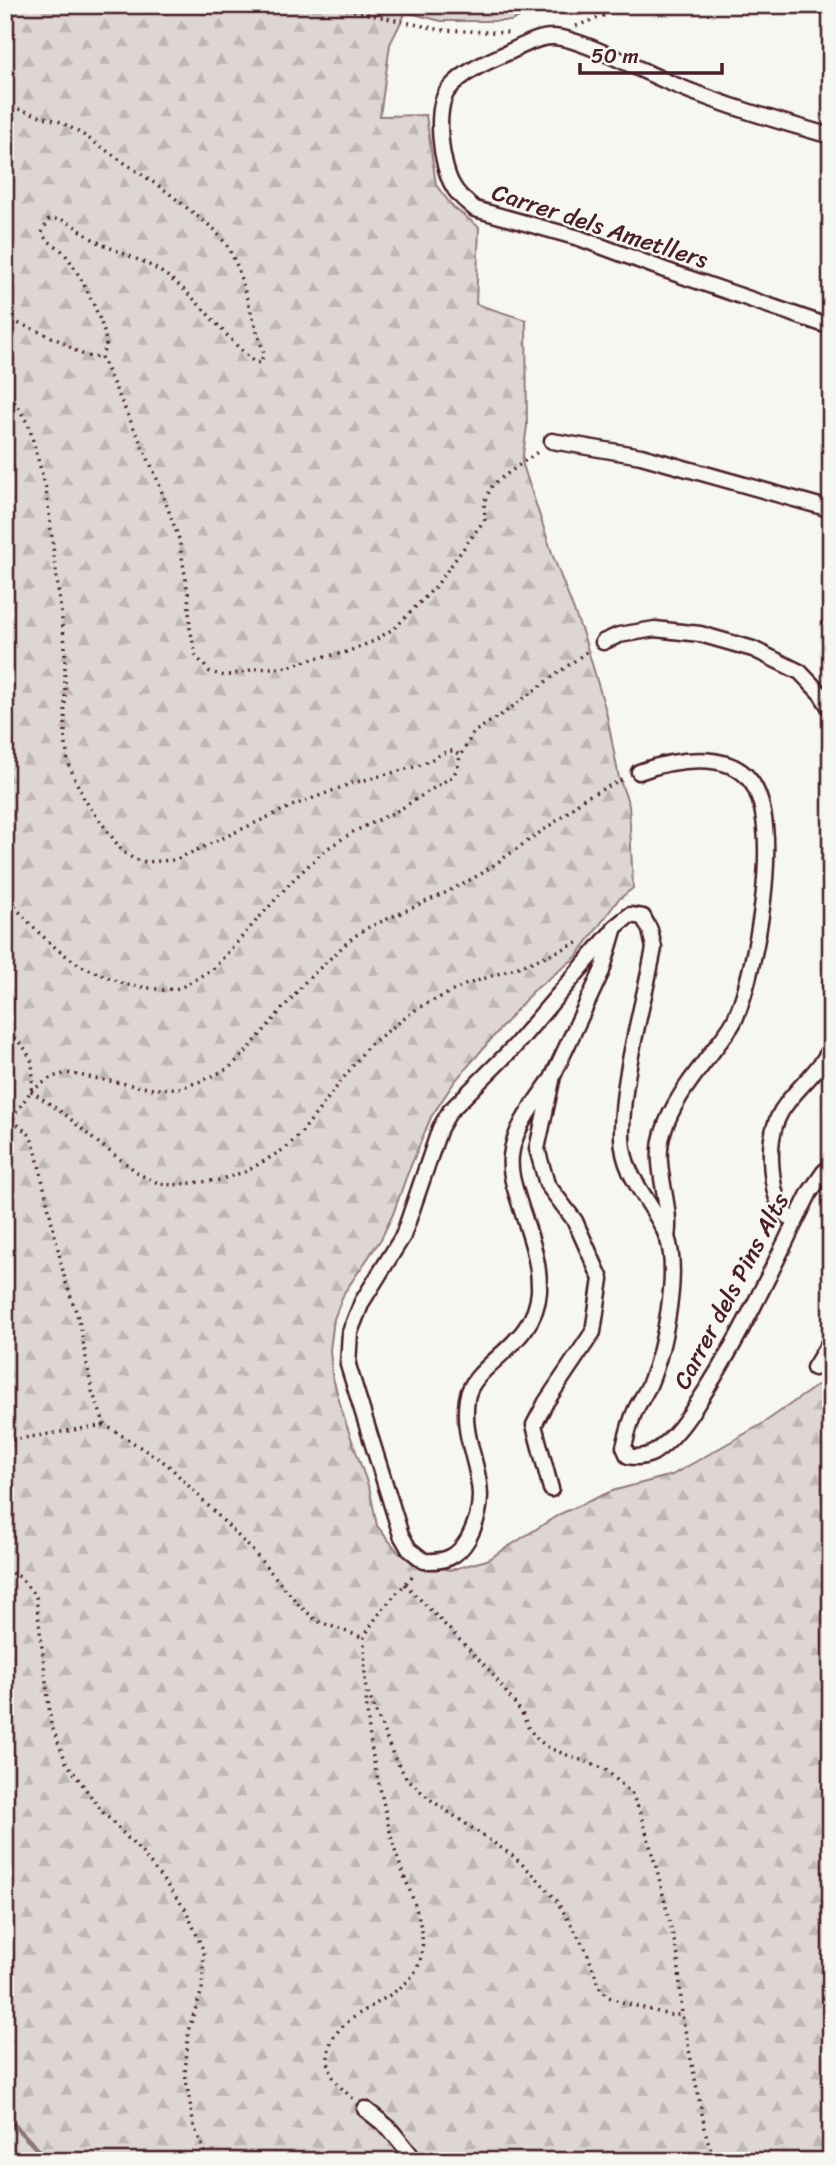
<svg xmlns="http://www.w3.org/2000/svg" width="836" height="2166" viewBox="0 0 836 2166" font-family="Sriracha,sans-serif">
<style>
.forest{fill:url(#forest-firs);stroke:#947a80;stroke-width:2}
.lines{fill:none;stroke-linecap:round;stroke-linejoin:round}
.stream{stroke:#8e747a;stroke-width:5}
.street-casing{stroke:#4a1f2b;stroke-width:19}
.path{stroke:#4a1f2b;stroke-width:3.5;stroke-dasharray:2 5;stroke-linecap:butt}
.street{stroke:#f6f6f2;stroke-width:14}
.labels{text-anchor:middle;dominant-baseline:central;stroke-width:5;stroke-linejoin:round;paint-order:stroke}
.street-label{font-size:24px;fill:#4a1f2b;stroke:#f6f6f2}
</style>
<defs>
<pattern id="forest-firs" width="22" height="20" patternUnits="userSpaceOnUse" patternTransform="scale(1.75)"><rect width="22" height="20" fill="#ddd6d5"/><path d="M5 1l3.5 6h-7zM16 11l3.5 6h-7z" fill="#bfb7b7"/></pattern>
</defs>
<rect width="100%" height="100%" fill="#f6f6f2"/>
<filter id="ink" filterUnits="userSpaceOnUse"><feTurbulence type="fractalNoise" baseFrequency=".0143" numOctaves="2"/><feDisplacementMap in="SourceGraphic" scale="14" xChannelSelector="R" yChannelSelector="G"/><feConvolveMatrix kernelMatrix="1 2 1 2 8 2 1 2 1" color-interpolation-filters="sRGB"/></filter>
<g filter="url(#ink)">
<path class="forest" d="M 5,5 L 614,5 L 579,15 L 530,12 L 511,21 L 441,21 L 406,12 L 390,44 L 380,116 L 426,115 L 436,185 L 453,207 L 479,227 L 476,304 L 526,320 L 527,426 L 522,462 L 553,556 L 584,637 L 606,711 L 619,778 L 629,805 L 633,888 L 618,900 L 576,957 L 532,992 L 455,1081 L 431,1117 L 407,1175 L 393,1214 L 381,1239 L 344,1293 L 334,1319 L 330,1350 L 332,1374 L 343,1415 L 370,1491 L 377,1526 L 398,1552 L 422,1564 L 450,1570 L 487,1560 L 560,1514 L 612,1491 L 672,1475 L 762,1424 L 831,1376 L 831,2161 L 5,2161 Z"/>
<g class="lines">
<path class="stream" d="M 5,2116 L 49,2161"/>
<g class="street-casing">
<g id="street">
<path d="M 831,136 C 778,121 726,106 675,85 C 647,74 577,36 552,37 C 537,37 520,47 507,53 C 487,62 464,71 449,89 C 433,107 441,167 453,186 C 458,196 467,202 475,209 L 579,238 L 665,270 L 831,327"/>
<path d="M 552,441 L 641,456 L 823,507 L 831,512"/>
<path d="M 603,642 L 619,635 L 655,629 L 700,634 L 753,649 L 800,672 L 821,694 L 831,710"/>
<path d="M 639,772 C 671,760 730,749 752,783 C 783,829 756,968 736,1017 C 732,1028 722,1038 715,1048 C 695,1075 673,1100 663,1133 C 652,1167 673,1204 667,1238"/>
<path d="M 830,860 L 831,882"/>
<path d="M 550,1081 C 534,1104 514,1128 511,1156 C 509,1175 516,1191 521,1208 C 530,1235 540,1262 539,1291 C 536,1346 472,1363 467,1399 C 459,1453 499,1483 468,1539 C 457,1558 444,1562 424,1561 L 409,1549 L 401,1535 L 348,1365 L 350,1332 L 362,1302 L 403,1236 L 440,1128 L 450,1111 L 514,1047 L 610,934"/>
<path d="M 795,1222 C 781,1214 775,1196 773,1181 C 769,1154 769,1125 787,1103 C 801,1084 820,1070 831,1048"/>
<path d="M 814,1368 L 831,1340"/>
<path d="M 551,1489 L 534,1425 L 546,1402 L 593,1332 L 601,1279 L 575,1221 L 547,1184 L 537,1149 L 553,1076 L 602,971 L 615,927 L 630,915 L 643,917 L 650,930 L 654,948 C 643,1007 621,1078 622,1137 C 623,1179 653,1201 667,1237 C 680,1272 664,1349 650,1383 C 646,1393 639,1402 635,1411 C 630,1422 627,1435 624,1447 L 628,1456 C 636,1458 645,1457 653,1453 C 677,1438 693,1410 708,1387 C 747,1325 777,1258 810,1192 L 824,1172 L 831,1166"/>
<path d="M 365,2109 L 389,2128 L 416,2161"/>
</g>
</g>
<g class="path">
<path d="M 326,5 L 442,30 L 511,33"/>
<path d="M 576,26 L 633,5"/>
<path d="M 5,105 L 61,122 L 85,136 L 166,191 L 215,230 L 228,247 L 237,266 L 264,354 L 260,363 L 253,361 C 223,335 196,295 164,274 C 143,259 118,253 96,241 C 79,232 69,216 48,220 L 42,233 C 46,242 55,244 62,251 C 76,265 108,327 106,347 C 105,348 101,356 101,357"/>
<path d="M 5,319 C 22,324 38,331 54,338 C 70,345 83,360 101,357"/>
<path d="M 101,357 L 156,476 L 179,539 L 188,593 L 190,628 L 196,656 L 210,672 L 225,676 L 255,669 L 288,667 L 315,658 L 344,653 L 374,641 L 396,627 L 436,586 L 485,519 L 484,502 L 493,484 L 539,451"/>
<path d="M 5,391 L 17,405 L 29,426 L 46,489 L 65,645 L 65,736 L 68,763 L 84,799 L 123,852 L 134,859 L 146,862 L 175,860 L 292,806 L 353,783 L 418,766 L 448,751 L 455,751 L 460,756"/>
<path d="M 5,896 L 37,931 L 58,950 L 81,966 L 127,985 L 164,990 L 180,988 L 213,969 L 292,881 L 325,850 L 353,832 L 399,810 L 453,776 L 458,767 L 460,756 L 474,732 L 504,713 L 589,650"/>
<path d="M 5,1027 L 26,1050 L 32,1062 L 33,1077 L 31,1091 L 15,1114 L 5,1143"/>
<path d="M 31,1091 L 52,1077 L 67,1073 L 153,1089 L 180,1088 L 204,1080 L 229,1068 L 245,1053 L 306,981 L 352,938 L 365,929 L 445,893 L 481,874 L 562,817 L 584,798 L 624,779"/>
<path d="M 31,1091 L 67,1116 L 92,1138 L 141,1175 L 158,1183 L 173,1185 L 219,1180 L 247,1171 L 286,1148 L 302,1132 L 368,1046 L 418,1008 L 465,985 L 524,965 L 580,942"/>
<path d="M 12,1120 L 30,1135 L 36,1152 L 65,1280 L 79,1320 L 92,1391 L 105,1425 L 167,1464 L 251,1549 L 300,1606 L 317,1621 L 364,1638"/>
<path d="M 5,1441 L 105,1425"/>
<path d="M 5,1570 L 20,1577 L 36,1597 L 51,1724 L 66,1762 L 101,1810 L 143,1854 L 186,1910 L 204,1952 L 202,1990 L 189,2028 L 185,2074 L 194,2127 L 209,2161"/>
<path d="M 405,1584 L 489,1670 L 522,1713 L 529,1729 L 538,1740 L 551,1749 L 605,1769 L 632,1794 L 641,1814 L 658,1874 L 678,1957 L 682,2015 L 707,2138 L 715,2161"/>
<path d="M 368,1693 L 394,1757 L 406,1777 L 428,1798 L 513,1856 L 536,1877 L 556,1900 L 571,1924 L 586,1950 L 600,1988 L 609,1997 L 622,2002 L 669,2015 L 682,2015"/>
<path d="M 353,2098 C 340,2088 329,2077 328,2059 C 327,2008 411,2005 421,1957 C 429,1924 402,1877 393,1844 C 387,1820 382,1796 376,1771 C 366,1728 365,1683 364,1638 C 376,1613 396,1595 414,1574"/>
</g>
<use href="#street" class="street"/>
</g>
</g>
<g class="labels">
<g class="street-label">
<text transform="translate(600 226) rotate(18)">Carrer dels Ametllers</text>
<text transform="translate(731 1291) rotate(-62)">Carrer dels Pins Alts</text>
</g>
</g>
<rect width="836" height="2166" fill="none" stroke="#f6f6f2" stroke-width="28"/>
<rect x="14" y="14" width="808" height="2138" fill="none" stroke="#4a1f2b" stroke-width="2.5" filter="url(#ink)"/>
<path d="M580 63v10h142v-10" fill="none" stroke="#4a1f2b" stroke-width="3.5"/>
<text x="591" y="63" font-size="21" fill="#4a1f2b" stroke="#f6f6f2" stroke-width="5" paint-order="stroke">50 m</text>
</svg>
